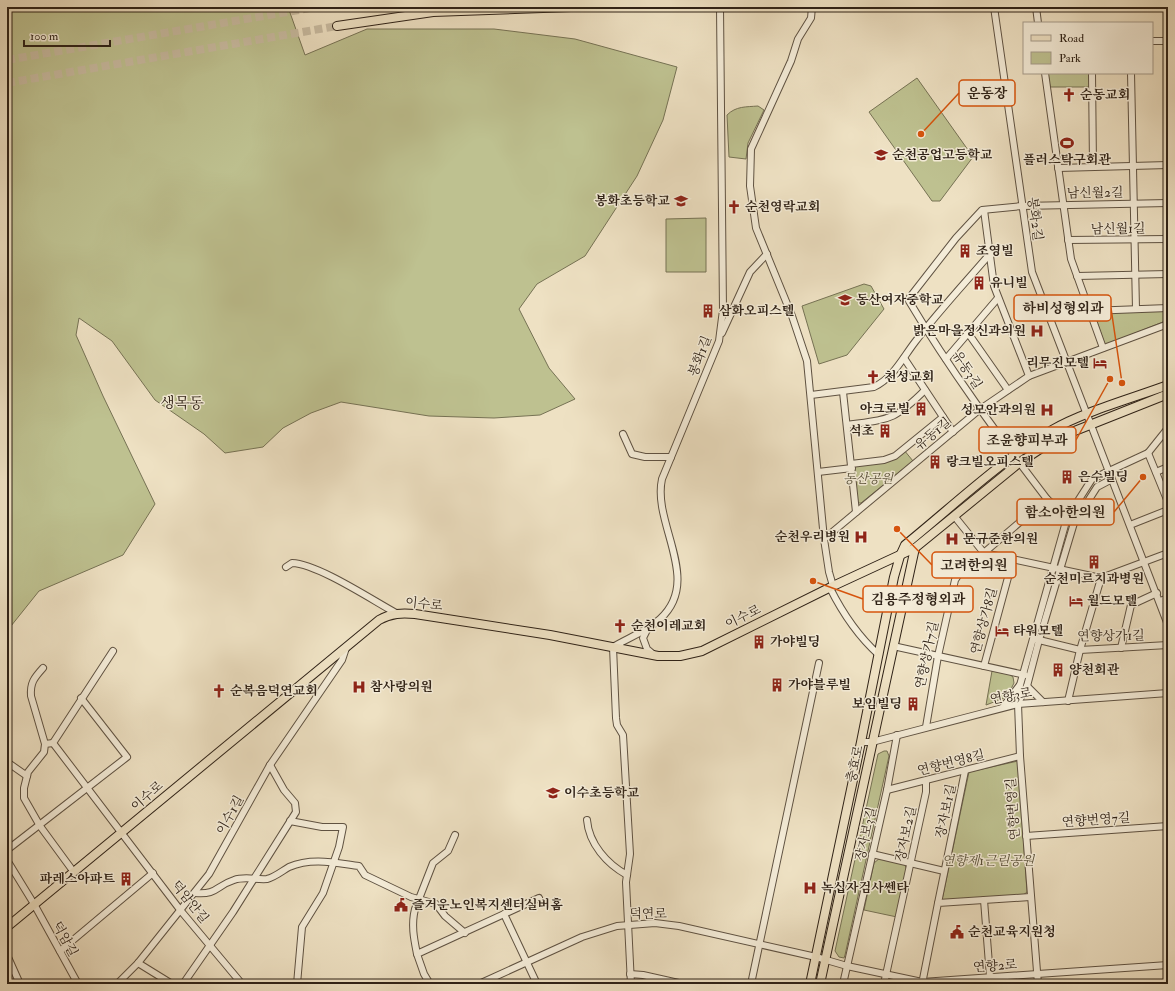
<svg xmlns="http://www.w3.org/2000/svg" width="1175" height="991" viewBox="0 0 1175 991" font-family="'IM FELL Double Pica','Noto Serif KR',serif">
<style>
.green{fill:#bec190;stroke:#767254}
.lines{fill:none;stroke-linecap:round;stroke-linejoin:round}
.major-tunnel{stroke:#c8bba1;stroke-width:8;stroke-dasharray:8 4;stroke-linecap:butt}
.minor-casing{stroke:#5f5242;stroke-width:8}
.major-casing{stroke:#2f2217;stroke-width:10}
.minor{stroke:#f4ecd8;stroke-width:6}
.major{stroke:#eee1c3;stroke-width:8}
.labels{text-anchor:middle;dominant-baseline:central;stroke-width:3;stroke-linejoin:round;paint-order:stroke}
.poi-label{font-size:13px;font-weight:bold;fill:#2f2217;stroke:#f4ecd8;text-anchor:start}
.street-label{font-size:13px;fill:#2f2217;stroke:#f4ecd8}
.park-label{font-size:13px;font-style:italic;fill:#5a523b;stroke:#f4ecd8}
.quarter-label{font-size:15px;fill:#2f2217;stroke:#f4ecd8}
.leader{fill:none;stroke:#d6540d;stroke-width:1.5}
.callout-dot{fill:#d6540d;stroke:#f4ecd8;stroke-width:1.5}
.callout{fill:#f4ecd8;stroke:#d6540d;stroke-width:1.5}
.callout-label{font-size:14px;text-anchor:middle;font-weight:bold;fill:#2f2217}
</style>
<rect width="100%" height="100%" fill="#eee1c3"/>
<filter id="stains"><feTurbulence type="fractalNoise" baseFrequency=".005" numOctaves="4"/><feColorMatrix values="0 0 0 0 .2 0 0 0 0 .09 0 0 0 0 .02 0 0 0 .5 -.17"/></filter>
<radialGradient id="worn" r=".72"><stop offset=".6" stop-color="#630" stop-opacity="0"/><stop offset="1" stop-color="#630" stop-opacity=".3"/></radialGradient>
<g class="green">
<path d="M 7,7 L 288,7 L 305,55 L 367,29 L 494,29 L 575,39 L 677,67 L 663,120 L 637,176 L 585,256 L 537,284 L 519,309 L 549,368 L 575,399 L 540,415 L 494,418 L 429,416 L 341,402 L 311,413 L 283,428 L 263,447 L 225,453 L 204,434 L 155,400 L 112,341 L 79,318 L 76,335 L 103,396 L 155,504 L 123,555 L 39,591 L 7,631 Z"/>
<path d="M 1048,73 L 1090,73 L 1090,87 L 1050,87 Z"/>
<path d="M 917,78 L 973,157 L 940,201 L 932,201 L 869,112 Z"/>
<path d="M 758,106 L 764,110 L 748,143 L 746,159 L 729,157 L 727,115 C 736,106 746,107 758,106 Z"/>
<path d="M 706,218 L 706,272 L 666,272 L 666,219 Z"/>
<path d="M 864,284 L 871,286 L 884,309 L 847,355 L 819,364 L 802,306 Z"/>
<path d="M 1168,310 L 1168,320 L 1105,345 L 1094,313 Z"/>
<path d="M 904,450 L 913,461 L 861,503 L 856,503 L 853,467 L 863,465 Z"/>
<path d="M 992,671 L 1009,674 L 1013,677 L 1014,683 L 1007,697 L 986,705 Z"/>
<path d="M 884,751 L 887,751 L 889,756 L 845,955 L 844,958 L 839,957 L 835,951 L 878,754 Z"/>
<path d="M 1018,761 L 1027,892 L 1022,896 L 942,900 L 969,772 Z"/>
<path d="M 880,858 L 904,863 L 907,870 L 897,917 L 864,910 L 874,863 Z"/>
</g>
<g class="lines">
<g class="major-tunnel">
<path d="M 7,60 L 316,7"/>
<path d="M 7,83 L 337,26"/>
</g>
<g class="minor-casing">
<g id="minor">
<path d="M 812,7 L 811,18 L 798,39 L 791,61 L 751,149 L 750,186 L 756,228 L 792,316 L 807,361 L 824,539 L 829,572 L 833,586"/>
<path d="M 994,7 L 1032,272 L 1168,625"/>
<path d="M 1036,7 L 1038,23"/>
<path d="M 1152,41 L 1168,41"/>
<path d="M 1045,73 L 1071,259 L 1103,348"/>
<path d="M 1092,73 L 1093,167"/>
<path d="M 1131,73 L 1136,309"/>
<path d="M 1058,168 L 1168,165"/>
<path d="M 984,210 L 994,286 L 1029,376"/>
<path d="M 1068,240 L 1168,239"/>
<path d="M 1077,276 L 1168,274"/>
<path d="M 1089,311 L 1168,308"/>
<path d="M 722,333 L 750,272 L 767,254"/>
<path d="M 968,333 L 1008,390"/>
<path d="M 904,358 L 953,432"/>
<path d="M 946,359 L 998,298"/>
<path d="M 843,392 L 856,512"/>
<path d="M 811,395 L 874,387 C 893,378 902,359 915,342 C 938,312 964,284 989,255"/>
<path d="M 847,425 C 889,419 894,421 925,390"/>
<path d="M 623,434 L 632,454 L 645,457 L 671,457"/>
<path d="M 1148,453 L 1168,428"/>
<path d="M 851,464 L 884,460 L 895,456 L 943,417"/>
<path d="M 818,472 L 852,468"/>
<path d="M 1156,472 L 1168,467"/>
<path d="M 1047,499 C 998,435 950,370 909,301 L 910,297 L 956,238 L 982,210 L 1022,206 L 1168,203"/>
<path d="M 955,517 L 984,553 L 1101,578 L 1168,553"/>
<path d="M 1130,525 L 1168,510"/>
<path d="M 824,539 L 979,410 L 1029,376 L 1168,324"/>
<path d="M 286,567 L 292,563 C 318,564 372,600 396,613"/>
<path d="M 830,588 C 842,612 859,637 879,655"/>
<path d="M 1160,601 L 1168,598"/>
<path d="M 648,628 L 643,638 L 647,649 L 653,654"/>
<path d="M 1035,639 L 1080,650 L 1168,645"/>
<path d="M 893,646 L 1025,675"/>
<path d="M 1121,648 L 1131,605 L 1157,593"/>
<path d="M 113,651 L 53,743 L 181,911 L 242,984"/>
<path d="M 984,666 L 1013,559"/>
<path d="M 43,668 C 34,678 30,683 31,696 L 45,744"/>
<path d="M 1027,686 L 1043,702"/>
<path d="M 1019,701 L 1027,686 L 1039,640 L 1074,523 L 1097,487 L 1112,479"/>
<path d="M 1068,701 L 1080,650 L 1101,578"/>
<path d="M 1003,707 L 1019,686"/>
<path d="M 926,727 L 938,656 L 955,580 L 959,574 L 1047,499 L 1074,523"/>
<path d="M 861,742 L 872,742 L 1018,704 L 1168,693"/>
<path d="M 53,743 L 45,744 L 44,752 L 28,772 L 24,788 L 24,798 L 40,826 L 73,871"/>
<path d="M 7,762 L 27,776"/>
<path d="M 887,790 L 1020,756"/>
<path d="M 587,820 C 589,844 607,864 627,875"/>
<path d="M 290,821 L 322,827 L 343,827 L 339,847 L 323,893 L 302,927 L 297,984"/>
<path d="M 1026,836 L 1168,826"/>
<path d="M 7,850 L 127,757 L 81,698"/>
<path d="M 872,854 L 944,871"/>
<path d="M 7,860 L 34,904 L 78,984"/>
<path d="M 195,893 C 218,895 215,886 234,880 C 245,876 256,880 267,879 C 275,877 282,871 289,867 C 312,857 336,863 359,866 L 365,875 L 411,897 L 436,904 L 445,916 L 465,933"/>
<path d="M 984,900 L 990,977"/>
<path d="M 938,903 L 965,771"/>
<path d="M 504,914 L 537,984"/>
<path d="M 60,951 L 153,873"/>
<path d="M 417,954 C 414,939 411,925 415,909 L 433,863 L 448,851 L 455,835"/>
<path d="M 7,955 L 20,984"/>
<path d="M 138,963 L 172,984"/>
<path d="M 630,974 L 643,975 L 683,984"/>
<path d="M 117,984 L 138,963 L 209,874 L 270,765 L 342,660 L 346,648"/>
<path d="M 183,984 L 233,912 L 296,812 L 295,803 L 284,790 L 270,765"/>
<path d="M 430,984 L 424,974 L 417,954 L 539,898"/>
<path d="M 479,984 L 582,937 L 617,926 L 655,923 L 679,926 L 816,957 L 847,966 L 922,982 L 1168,965"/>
<path d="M 631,984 L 626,882 L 630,854 L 623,735 L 617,725 L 616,718 L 613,647 C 628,638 647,631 660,619 C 703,580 652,524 662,479 L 719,341 L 723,310 L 720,7"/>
<path d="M 751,984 L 819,663"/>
<path d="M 843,984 L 887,790 L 897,735"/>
<path d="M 884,984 L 926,792 L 926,781"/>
<path d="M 922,984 L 938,903 L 1030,897"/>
<path d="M 1038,984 L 1020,756 L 1018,704 L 1020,685 L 1067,518 L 1092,479 L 1148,453 L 1168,502"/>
</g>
</g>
<g class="major-casing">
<g id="major">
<path d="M 337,26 L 433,12 L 571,7"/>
<path d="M 7,927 L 379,620 C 391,613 402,613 415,614 L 550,635 L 658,656 L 680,656 L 702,651 L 833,586 L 915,548 L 1019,463 L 1057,438 L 1168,394"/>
<path d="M 810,984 L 861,742 L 894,577 L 900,556 L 905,545 C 953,506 999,462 1052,430 C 1083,412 1133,398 1168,385"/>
<path d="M 820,984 L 915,548"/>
</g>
</g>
<use href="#minor" class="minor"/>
<use href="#major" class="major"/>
</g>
<defs>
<g id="church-bare" transform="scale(1.08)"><path d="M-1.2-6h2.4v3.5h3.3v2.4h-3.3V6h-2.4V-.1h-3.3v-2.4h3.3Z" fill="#8f2418" stroke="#f4ecd8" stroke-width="2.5" paint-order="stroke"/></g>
<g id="stadium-bare" transform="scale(1.08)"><path d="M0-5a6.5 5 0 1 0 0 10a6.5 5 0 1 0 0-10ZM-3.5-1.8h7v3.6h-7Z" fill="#8f2418" stroke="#f4ecd8" stroke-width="2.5" paint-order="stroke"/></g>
<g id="school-bare" transform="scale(1.08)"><path d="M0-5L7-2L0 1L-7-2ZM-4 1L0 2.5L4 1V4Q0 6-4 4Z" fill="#8f2418" stroke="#f4ecd8" stroke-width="2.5" paint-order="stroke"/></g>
<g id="building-bare" transform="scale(1.08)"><path d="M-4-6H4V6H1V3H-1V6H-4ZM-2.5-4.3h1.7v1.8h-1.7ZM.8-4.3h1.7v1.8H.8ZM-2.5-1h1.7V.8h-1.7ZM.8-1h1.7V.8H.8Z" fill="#8f2418" stroke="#f4ecd8" stroke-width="2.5" paint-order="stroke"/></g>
<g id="hospital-bare" transform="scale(1.08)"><path d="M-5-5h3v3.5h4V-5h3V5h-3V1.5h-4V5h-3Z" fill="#8f2418" stroke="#f4ecd8" stroke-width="2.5" paint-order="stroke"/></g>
<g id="hotel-bare" transform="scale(1.08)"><path d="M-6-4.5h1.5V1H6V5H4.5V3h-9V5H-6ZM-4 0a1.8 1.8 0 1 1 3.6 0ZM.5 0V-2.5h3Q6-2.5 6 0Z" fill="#8f2418" stroke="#f4ecd8" stroke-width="2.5" paint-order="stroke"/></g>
<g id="civic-bare" transform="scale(1.08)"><path d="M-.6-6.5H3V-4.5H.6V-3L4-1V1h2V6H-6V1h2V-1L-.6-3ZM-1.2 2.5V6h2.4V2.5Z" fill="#8f2418" stroke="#f4ecd8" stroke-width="2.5" paint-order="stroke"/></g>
</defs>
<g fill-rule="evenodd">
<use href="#church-bare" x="1069" y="95"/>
<use href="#stadium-bare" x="1067" y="143"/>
<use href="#school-bare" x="881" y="155"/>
<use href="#school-bare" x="681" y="201"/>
<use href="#church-bare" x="734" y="207"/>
<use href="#building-bare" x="965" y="251"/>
<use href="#building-bare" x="979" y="283"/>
<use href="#school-bare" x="845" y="300"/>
<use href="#building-bare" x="708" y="311"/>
<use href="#hospital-bare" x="1037" y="331"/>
<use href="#hotel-bare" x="1100" y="363"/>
<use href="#church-bare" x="873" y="377"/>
<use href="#building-bare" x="921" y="409"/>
<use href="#hospital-bare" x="1047" y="410"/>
<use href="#building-bare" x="885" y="431"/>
<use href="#building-bare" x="935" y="462"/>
<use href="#building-bare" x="1067" y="477"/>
<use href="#hospital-bare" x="861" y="537"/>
<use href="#hospital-bare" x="952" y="539"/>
<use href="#building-bare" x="1094" y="562"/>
<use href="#hotel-bare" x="1076" y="601"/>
<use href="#church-bare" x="620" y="626"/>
<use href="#hotel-bare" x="1002" y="631"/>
<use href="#building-bare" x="759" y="642"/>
<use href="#building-bare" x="1058" y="670"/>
<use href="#building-bare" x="777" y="685"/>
<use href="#hospital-bare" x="359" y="687"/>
<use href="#church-bare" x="219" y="691"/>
<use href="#building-bare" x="913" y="704"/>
<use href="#school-bare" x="553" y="793"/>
<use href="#building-bare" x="126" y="879"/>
<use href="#hospital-bare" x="810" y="888"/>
<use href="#civic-bare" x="401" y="905"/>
<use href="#civic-bare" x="957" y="932"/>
</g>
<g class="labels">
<g class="poi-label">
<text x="1080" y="95">순동교회</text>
<text x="892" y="155">순천공업고등학교</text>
<text x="1067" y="160" text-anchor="middle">플러스탁구회관</text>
<text x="670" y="201" text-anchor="end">봉화초등학교</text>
<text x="745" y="207">순천영락교회</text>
<text x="976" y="251">조영빌</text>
<text x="990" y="283">유니빌</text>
<text x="856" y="300">동산여자중학교</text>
<text x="719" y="311">삼화오피스텔</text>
<text x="1026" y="331" text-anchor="end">밝은마을정신과의원</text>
<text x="1089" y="363" text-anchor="end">리무진모텔</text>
<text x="884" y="377">천성교회</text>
<text x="910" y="409" text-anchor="end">아크로빌</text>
<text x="1036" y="410" text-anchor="end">성모안과의원</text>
<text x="874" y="431" text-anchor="end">석초</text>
<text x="946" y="462">랑크빌오피스텔</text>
<text x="1078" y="477">은수빌딩</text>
<text x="850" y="537" text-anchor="end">순천우리병원</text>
<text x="963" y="539">문규준한의원</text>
<text x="1094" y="579" text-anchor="middle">순천미르치과병원</text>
<text x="1087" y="601">월드모텔</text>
<text x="631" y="626">순천이레교회</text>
<text x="1013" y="631">타워모텔</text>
<text x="770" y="642">가야빌딩</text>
<text x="1069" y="670">양천회관</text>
<text x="788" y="685">가야블루빌</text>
<text x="370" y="687">참사랑의원</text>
<text x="230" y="691">순복음덕연교회</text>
<text x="902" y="704" text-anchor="end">보임빌딩</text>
<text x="564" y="793">이수초등학교</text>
<text x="115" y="879" text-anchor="end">파레스아파트</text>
<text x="821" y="888">녹십자검사쎈타</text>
<text x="412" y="905">즐거운노인복지센터실버홈</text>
<text x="968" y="932">순천교육지원청</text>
</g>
<g class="street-label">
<text transform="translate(1095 193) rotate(-1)">남신월2길</text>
<text transform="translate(1035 219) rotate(82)">봉화2길</text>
<text transform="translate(1118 229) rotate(-1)">남신월1길</text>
<text transform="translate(700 356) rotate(-69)">봉화1길</text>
<text transform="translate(967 370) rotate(57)">유동3길</text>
<text transform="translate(933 434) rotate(-40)">유동1길</text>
<text transform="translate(424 604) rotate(6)">이수로</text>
<text transform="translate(743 617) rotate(-26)">이수로</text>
<text transform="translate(984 621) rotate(-75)">연향상가8길</text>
<text transform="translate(1111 636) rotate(-1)">연향상가1길</text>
<text transform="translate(927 655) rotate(-78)">연향상가7길</text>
<text transform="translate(1011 696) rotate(-10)">연향3로</text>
<text transform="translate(951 763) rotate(-14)">연향번영8길</text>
<text transform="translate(855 764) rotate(-78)">충효로</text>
<text transform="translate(147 796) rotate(-41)">이수로</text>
<text transform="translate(1013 809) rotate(-94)">연향번영길</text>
<text transform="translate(946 811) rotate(-78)">장자보1길</text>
<text transform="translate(230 815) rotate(-61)">이수1길</text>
<text transform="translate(1096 820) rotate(-4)">연향번영7길</text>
<text transform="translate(866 834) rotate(-77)">장자보3길</text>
<text transform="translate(906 834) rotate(-78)">장자보2길</text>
<text transform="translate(190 902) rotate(51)">덕암안길</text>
<text x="648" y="914">덕연로</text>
<text transform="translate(65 939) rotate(61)">덕암길</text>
<text transform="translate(995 966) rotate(-4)">연향2로</text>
</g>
<g class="park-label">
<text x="868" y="479">동산공원</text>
<text x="988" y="861">연향제1근린공원</text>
</g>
<g class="quarter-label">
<text x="182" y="403">생목동</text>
</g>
</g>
<path class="leader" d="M921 134L959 93M1122 383L1111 308M1110 379L1076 440M1143 477L1114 512M897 529L932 565M813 581L863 599"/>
<g class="callout-dot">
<circle cx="921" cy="134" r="4"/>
<circle cx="1122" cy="383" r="4"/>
<circle cx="1110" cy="379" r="4"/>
<circle cx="1143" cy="477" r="4"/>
<circle cx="897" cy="529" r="4"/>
<circle cx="813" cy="581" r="4"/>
</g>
<g class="callout">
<rect x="959" y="80" width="56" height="26" rx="4"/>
<rect x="1014" y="295" width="97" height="26" rx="4"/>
<rect x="979" y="427" width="97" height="26" rx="4"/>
<rect x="1017" y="499" width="97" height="26" rx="4"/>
<rect x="932" y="552" width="84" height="26" rx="4"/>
<rect x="863" y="586" width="110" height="26" rx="4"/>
</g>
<g class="callout-label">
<text x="987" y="98">운동장</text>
<text x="1063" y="313">하비성형외과</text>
<text x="1027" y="445">조윤향피부과</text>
<text x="1065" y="517">함소아한의원</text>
<text x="974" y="570">고려한의원</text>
<text x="918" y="604">김용주정형외과</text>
</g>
<rect width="1175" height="991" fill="none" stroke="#eee1c3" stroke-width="24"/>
<rect x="8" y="8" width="1159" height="975" fill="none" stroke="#2f2217" stroke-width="2"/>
<rect x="12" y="12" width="1151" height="967" fill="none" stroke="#2f2217"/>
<rect x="1023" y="22" width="130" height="52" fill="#f4ecd8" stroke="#a59b8b"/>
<rect x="1031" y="35" width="20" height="6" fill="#eee1c3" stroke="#a59b8b"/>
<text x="1059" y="42" font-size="12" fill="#2f2217">Road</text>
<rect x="1031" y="52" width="20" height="12" fill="#bec190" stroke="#a59b8b"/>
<text x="1059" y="62" font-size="12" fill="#2f2217">Park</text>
<path d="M24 40v6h86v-6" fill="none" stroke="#2f2217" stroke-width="2"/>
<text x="30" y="40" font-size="12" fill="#2f2217" stroke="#f4ecd8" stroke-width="3" paint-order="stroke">100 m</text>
<rect width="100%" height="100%" filter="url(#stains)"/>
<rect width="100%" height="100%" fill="url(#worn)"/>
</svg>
